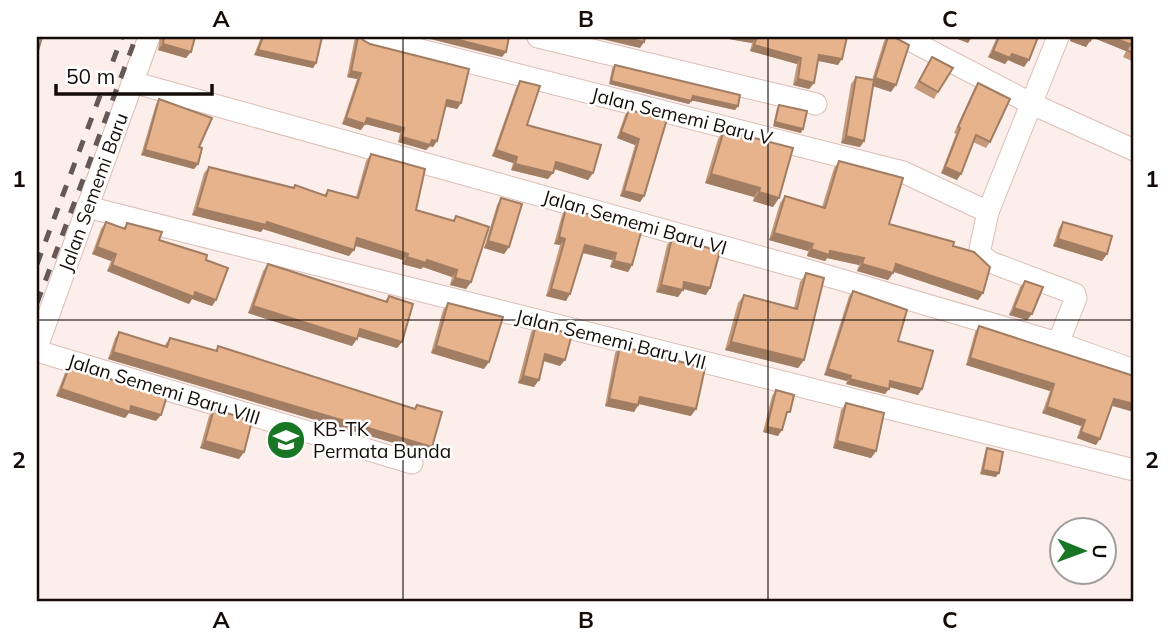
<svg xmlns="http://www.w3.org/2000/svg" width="1171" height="639" viewBox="0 0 1171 639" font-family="Mulish,sans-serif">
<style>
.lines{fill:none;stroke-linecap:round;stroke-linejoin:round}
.minor-casing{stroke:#dcbeb5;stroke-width:23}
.minor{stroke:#fff;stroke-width:21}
.rail{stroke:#645956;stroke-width:5;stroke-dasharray:12 12;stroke-linecap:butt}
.wall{fill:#c69a79}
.shaded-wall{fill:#a17d63}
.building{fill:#e6b38d;stroke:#a17d63;stroke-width:2}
.grid{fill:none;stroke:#150c09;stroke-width:2;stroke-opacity:0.55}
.labels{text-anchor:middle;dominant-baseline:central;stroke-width:5;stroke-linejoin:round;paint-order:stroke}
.street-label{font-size:19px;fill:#150c09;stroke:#fff}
.poi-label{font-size:19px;fill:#150c09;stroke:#fff;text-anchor:start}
.neatline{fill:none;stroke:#150c09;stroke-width:2.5}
.grid-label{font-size:23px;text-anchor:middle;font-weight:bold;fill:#150c09}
</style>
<rect width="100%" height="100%" fill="#fcefeb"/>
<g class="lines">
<g class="minor-casing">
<g id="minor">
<path d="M 369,37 L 903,172 L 988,212"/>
<path d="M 538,37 L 816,104"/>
<path d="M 904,37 L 1032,104 L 1134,150"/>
<path d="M 132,82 L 804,269 L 1058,343 L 1134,370"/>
<path d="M 87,207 L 1134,470"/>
<path d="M 1058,343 L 1076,298 L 1075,294 L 990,262 L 982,256 L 980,249 L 988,212 L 1058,37"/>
<path d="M 37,347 L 149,37"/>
<path d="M 37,351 L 412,463"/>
</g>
</g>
<use href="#minor" class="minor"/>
<g class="rail">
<path d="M 37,264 L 122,37"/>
<path d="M 37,303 L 136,37"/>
</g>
</g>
<g class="wall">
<path d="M 160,37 L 195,37 L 186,58 L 158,50 Z"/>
<path d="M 261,37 L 322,37 L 316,63 L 313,68 L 254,55 Z"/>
<path d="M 355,37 L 362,37 L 363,40 L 461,103 L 457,109 L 445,106 L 437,141 L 433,147 L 430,146 L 426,150 L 398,142 L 400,133 L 365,124 L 361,130 L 342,124 L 357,79 L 347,77 Z"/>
<path d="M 717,37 L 847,37 L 838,65 L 818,61 L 814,83 L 809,89 L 793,85 L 797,64 L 750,51 L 752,43 Z"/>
<path d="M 887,37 L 894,37 L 891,92 L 873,86 L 864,141 L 860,147 L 841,143 L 851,84 L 856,77 L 872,80 L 884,41 Z"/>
<path d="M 997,37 L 1038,37 L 1024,67 L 1008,60 L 1005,64 L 988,57 Z"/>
<path d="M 1070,37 L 1134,37 L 1134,62 L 1123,57 L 1126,51 L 1092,37 L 1086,47 L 1070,41 Z"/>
<path d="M 932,57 L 938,92 L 934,99 L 914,88 Z"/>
<path d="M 615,65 L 738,106 L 735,110 L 691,100 L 689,104 L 609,84 L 612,68 Z"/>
<path d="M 520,81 L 527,125 L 593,173 L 588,180 L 554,169 L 548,179 L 511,170 L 513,163 L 492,156 L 516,88 Z"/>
<path d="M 978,83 L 990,142 L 986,148 L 973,142 L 957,180 L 941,173 L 956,134 L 954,133 L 974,89 Z"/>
<path d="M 159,99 L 199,147 L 198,164 L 194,169 L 141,155 L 156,104 Z"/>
<path d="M 779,105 L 801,133 L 773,126 L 777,108 Z"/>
<path d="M 629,110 L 667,119 L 644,196 L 640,202 L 620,196 L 635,145 L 617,138 L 625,115 Z"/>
<path d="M 724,130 L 779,198 L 773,207 L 753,201 L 754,197 L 705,183 L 718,139 Z"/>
<path d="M 371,154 L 416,210 L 453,221 L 456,216 L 471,282 L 466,289 L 450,285 L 452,277 L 423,267 L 421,269 L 402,264 L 403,260 L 355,246 L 349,256 L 263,229 L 261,232 L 192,215 L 204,173 L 209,167 L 293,187 L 295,185 L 324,195 L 328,190 L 356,197 L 366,161 Z"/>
<path d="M 839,161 L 889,224 L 953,246 L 983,293 L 978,300 L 894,272 L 888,280 L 857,271 L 859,265 L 827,258 L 825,261 L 807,256 L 808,251 L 769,240 L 780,203 L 785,196 L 822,207 L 834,168 Z"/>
<path d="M 501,198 L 509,247 L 504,254 L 484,248 L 497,205 Z"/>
<path d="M 566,208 L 632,265 L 628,272 L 610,267 L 612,260 L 582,253 L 566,301 L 546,296 L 560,245 L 554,244 L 562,215 Z"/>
<path d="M 106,222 L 123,229 L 127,223 L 159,240 L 206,260 L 216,300 L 212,306 L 192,299 L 189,304 L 107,271 L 111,261 L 92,254 L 101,229 Z"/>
<path d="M 1063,222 L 1107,254 L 1102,261 L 1053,246 L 1059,228 Z"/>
<path d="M 672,238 L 706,295 L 683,289 L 678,297 L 656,292 L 667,245 Z"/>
<path d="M 268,264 L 385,301 L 389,296 L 402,342 L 397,348 L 358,336 L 352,346 L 248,313 L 263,271 Z"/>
<path d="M 806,273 L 804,360 L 798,368 L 725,350 L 738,303 L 744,295 L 794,308 L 800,282 Z"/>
<path d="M 1025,281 L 1032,314 L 1027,320 L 1009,315 L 1020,287 Z"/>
<path d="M 853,291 L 898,341 L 922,389 L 918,395 L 889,387 L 885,394 L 846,384 L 847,381 L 824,375 L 849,296 Z"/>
<path d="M 448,303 L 484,369 L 431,353 L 443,310 Z"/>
<path d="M 536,325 L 560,366 L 543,361 L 534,387 L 518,383 L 531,332 Z"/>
<path d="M 979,326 L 1134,376 L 1134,412 L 1112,406 L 1096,445 L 1077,438 L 1081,426 L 1042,413 L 1050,391 L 966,365 L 975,332 Z"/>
<path d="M 119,332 L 164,346 L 170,338 L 215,351 L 218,346 L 414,409 L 417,405 L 432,447 L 428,453 L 108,359 L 115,338 Z"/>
<path d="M 620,346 L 691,416 L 639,404 L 634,412 L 605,406 L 615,353 Z"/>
<path d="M 69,367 L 156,421 L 129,413 L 125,418 L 56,396 L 65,373 Z"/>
<path d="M 776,390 L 778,436 L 763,432 L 772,396 Z"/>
<path d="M 846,403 L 876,451 L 871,458 L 833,448 L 841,410 Z"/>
<path d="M 214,409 L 244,452 L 239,459 L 200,448 L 209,416 Z"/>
<path d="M 987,448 L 996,477 L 980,474 L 985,452 Z"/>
</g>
<g class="shaded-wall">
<path d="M 422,37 L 447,37 L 506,52 L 502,57 Z"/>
<path d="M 593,37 L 622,37 L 644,42 L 640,48 Z"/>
<path d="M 717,37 L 757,37 L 752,43 Z"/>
<path d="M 952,37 L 972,37 L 968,43 Z"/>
<path d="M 1073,37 L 1081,37 L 1090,41 L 1086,47 L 1070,41 Z"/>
<path d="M 1091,37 L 1111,37 L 1130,44 L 1126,51 Z"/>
<path d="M 163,44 L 191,52 L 186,58 L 158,50 Z"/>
<path d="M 754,45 L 801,58 L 797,64 L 750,51 Z"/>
<path d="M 258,50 L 316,63 L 313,68 L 254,55 Z"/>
<path d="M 993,51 L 1012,54 L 1029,60 L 1024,67 L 1008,60 L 1005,64 L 988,57 Z"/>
<path d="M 819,55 L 842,59 L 838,65 L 815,60 Z"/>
<path d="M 351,71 L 361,73 L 357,79 L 347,77 Z"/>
<path d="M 875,78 L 896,85 L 891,92 L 870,85 Z"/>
<path d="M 798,79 L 814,83 L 809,89 L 793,85 Z"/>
<path d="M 611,81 L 691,101 L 689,104 L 609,84 Z"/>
<path d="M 693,96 L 738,106 L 735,110 L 690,100 Z"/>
<path d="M 447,100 L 461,103 L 457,109 L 443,106 Z"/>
<path d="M 346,118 L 367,118 L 404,128 L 400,133 L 365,124 L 361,130 L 342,124 Z"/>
<path d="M 775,122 L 803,129 L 801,133 L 773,126 Z"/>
<path d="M 621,132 L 639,139 L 635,145 L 617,138 Z"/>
<path d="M 846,136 L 864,141 L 860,147 L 841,143 Z"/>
<path d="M 402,137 L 432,140 L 437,141 L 433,147 L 430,146 L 426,150 L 398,142 Z"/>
<path d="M 145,150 L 198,164 L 194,169 L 141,155 Z"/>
<path d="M 496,150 L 517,157 L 513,163 L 492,156 Z"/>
<path d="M 556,162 L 593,173 L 588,180 L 552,168 Z"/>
<path d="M 515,164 L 553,173 L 548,179 L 511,170 Z"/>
<path d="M 945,167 L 961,174 L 957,180 L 941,173 Z"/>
<path d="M 711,174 L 760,188 L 754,197 L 705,183 Z"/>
<path d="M 624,191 L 644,196 L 640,202 L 620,196 Z"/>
<path d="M 759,192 L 779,198 L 773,207 L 753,201 Z"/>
<path d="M 197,208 L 267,222 L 354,250 L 349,256 L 263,229 L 261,232 L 192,215 Z"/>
<path d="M 774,233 L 813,244 L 808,251 L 769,240 Z"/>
<path d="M 559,237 L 565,239 L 560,245 L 554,244 Z"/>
<path d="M 357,238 L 408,254 L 403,260 L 353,245 Z"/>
<path d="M 1058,239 L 1107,254 L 1102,261 L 1053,246 Z"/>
<path d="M 488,241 L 509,247 L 504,254 L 484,248 Z"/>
<path d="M 585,245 L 616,253 L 612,260 L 580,252 Z"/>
<path d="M 97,247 L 116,254 L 111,261 L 92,254 Z"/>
<path d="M 811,249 L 830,251 L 864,258 L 859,265 L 827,258 L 825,261 L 807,256 Z"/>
<path d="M 407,257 L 427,260 L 457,270 L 452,277 L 423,267 L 421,269 L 402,264 Z"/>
<path d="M 614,261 L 632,265 L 628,272 L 610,267 Z"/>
<path d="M 862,264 L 893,273 L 888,280 L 857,271 Z"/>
<path d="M 896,264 L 983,293 L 978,300 L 891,271 Z"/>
<path d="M 112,265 L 195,292 L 216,300 L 212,306 L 192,299 L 189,304 L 107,271 Z"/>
<path d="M 455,278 L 471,282 L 466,289 L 450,285 Z"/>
<path d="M 684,282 L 710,288 L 706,295 L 680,288 Z"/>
<path d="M 661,285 L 683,290 L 678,297 L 656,292 Z"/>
<path d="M 551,289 L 570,294 L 566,301 L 546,296 Z"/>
<path d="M 253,306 L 357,339 L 352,346 L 248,313 Z"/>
<path d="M 1014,308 L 1032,314 L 1027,320 L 1009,315 Z"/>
<path d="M 360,329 L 402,342 L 397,348 L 356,336 Z"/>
<path d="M 731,342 L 804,360 L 798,368 L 725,350 Z"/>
<path d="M 436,346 L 489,362 L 484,369 L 431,353 Z"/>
<path d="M 113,352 L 432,447 L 428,453 L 108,359 Z"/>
<path d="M 545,354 L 565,360 L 560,366 L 541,360 Z"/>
<path d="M 970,358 L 1054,384 L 1050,391 L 966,365 Z"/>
<path d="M 828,369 L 851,376 L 847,381 L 824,375 Z"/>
<path d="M 523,376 L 539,380 L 534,387 L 518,383 Z"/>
<path d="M 850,379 L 889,389 L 885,394 L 846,384 Z"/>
<path d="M 890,381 L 922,389 L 918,395 L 886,386 Z"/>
<path d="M 61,389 L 131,406 L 161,415 L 156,421 L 129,413 L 125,418 L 56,396 Z"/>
<path d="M 640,397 L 696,409 L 691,416 L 635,403 Z"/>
<path d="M 609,399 L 638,405 L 634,412 L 605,406 Z"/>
<path d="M 1114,399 L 1134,404 L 1134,412 L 1110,405 Z"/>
<path d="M 1047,407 L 1085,420 L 1081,426 L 1042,413 Z"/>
<path d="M 767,427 L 782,430 L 778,436 L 763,432 Z"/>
<path d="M 1081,432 L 1100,439 L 1096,445 L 1077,438 Z"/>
<path d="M 205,441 L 244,452 L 239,459 L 200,448 Z"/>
<path d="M 837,441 L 876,451 L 871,458 L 833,448 Z"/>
<path d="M 279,442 L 294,446 L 292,450 L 276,445 Z"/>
<path d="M 983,470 L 999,473 L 996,477 L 980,474 Z"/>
</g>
<g class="building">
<path d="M 37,37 L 42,37 L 38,51 L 37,51 Z"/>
<path d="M 164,37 L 195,37 L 191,52 L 163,44 Z"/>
<path d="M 263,37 L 322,37 L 316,63 L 258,50 Z"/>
<path d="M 358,37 L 362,37 L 363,40 L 370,44 L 469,69 L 461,103 L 447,100 L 437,141 L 432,140 L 430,145 L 402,137 L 404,128 L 367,118 L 365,124 L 346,118 L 361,73 L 351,71 Z"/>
<path d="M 447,37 L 509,37 L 506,52 Z"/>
<path d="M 622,37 L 645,37 L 644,42 Z"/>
<path d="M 754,37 L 847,37 L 842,59 L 819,55 L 814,83 L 798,79 L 801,58 L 754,45 L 757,37 Z"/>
<path d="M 888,37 L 894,37 L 909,45 L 896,85 L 875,78 Z"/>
<path d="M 999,37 L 1038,37 L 1029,60 L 1012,54 L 1010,58 L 993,51 Z"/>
<path d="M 1081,37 L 1092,37 L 1090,41 Z"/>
<path d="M 1111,37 L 1134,37 L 1134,54 L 1127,50 L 1130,44 Z"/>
<path d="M 932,57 L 953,68 L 938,92 L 919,81 Z"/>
<path d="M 615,65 L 740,95 L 738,106 L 693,96 L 691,101 L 611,81 Z"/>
<path d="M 856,77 L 874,80 L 864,141 L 846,136 Z"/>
<path d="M 520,81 L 540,86 L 527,125 L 601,145 L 593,173 L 556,162 L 553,173 L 515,164 L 517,157 L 496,150 Z"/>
<path d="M 978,83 L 1010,99 L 990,142 L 976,135 L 961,174 L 945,167 L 960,128 L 958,127 Z"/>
<path d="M 159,99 L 212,118 L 199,147 L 202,148 L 198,164 L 145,150 Z"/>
<path d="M 779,105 L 807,111 L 803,129 L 775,122 Z"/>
<path d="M 629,110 L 667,119 L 644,196 L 624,191 L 639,139 L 621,132 Z"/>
<path d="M 724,130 L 793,148 L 779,198 L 759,192 L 760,188 L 711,174 Z"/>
<path d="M 371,154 L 425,169 L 416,210 L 454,221 L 456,216 L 489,227 L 471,282 L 455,278 L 457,270 L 427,260 L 426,263 L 407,257 L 408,254 L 357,238 L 354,250 L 267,222 L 266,225 L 197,208 L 209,167 L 294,188 L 295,185 L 326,196 L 328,190 L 358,198 Z"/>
<path d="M 839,161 L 903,178 L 889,224 L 954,242 L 953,246 L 974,252 L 990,267 L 983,293 L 896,264 L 893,273 L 862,264 L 864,258 L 830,251 L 829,255 L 811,249 L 813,244 L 774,233 L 785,196 L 825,208 Z"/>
<path d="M 501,198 L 522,204 L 509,247 L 488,241 Z"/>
<path d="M 566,208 L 642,229 L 632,265 L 614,261 L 616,253 L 585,245 L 570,294 L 551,289 L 565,239 L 559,237 Z"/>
<path d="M 106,222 L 125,229 L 127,223 L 162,232 L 159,240 L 207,255 L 206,260 L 228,268 L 216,300 L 195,292 L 194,297 L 112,265 L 116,254 L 97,247 Z"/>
<path d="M 1063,222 L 1112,236 L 1107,254 L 1058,239 Z"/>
<path d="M 672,238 L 720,251 L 710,288 L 684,282 L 683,290 L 661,285 Z"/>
<path d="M 268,264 L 387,302 L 389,296 L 413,304 L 402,342 L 360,329 L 357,339 L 253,306 Z"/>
<path d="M 806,273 L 824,278 L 804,360 L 731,342 L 744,295 L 797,309 Z"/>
<path d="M 1025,281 L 1043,287 L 1032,314 L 1014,308 Z"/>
<path d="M 853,291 L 907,310 L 898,341 L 933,351 L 922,389 L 890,381 L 889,389 L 850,379 L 851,376 L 828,369 Z"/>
<path d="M 448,303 L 503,317 L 489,362 L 436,346 Z"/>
<path d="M 536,325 L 572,334 L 565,360 L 545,354 L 539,380 L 523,376 Z"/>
<path d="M 979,326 L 1134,376 L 1134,404 L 1114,399 L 1100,439 L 1081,432 L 1085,420 L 1047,407 L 1054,384 L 970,358 Z"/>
<path d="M 119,332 L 167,347 L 170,338 L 217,351 L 218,346 L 415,409 L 417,405 L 442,412 L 432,447 L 113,352 Z"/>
<path d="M 620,346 L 705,368 L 696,409 L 640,397 L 638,405 L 609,399 Z"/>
<path d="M 69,367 L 167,396 L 161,415 L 131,406 L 130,412 L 61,389 Z"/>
<path d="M 776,390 L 794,395 L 790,412 L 787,412 L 782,430 L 767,427 Z"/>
<path d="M 846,403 L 884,413 L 876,451 L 837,441 Z"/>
<path d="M 214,409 L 252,421 L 244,452 L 205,441 Z"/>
<path d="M 281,433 L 297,438 L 294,446 L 279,442 Z"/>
<path d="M 987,448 L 1003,452 L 999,473 L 983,470 Z"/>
</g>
<path class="grid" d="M 403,37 L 403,602M 768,37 L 768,602M 37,320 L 1134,320"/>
<defs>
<g id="school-disc" transform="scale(2.0125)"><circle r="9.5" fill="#187625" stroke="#fff"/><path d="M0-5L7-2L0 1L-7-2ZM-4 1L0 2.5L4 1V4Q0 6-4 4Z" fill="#fff"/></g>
</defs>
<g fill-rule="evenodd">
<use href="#school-disc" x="286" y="440"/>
</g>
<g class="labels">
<g class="street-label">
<text transform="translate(682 116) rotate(14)">Jalan Sememi Baru V</text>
<text transform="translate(93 192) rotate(-70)">Jalan Sememi Baru</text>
<text transform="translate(635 222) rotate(16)">Jalan Sememi Baru VI</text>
<text transform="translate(611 339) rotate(14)">Jalan Sememi Baru VII</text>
<text transform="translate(164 389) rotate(17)">Jalan Sememi Baru VIII</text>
</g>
<g class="poi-label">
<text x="313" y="429">KB-TK<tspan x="313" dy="22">Permata Bunda</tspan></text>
</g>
</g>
<rect width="1171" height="639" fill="none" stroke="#ffffff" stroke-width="77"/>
<g transform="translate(1083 551) rotate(91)"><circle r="33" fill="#ffffff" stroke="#a19e9d" stroke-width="2"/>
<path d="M0-5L12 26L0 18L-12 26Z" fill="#187625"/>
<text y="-10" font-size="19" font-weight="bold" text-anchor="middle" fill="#150c09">U</text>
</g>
<path d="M56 84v10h156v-10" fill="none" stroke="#150c09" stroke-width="3.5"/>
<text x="66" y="84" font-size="21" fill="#150c09" stroke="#ffffff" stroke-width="5" paint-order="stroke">50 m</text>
<rect x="38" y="38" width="1094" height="562" class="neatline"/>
<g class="grid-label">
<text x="221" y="27">A</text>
<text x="586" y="27">B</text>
<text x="950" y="27">C</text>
<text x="19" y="187">1</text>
<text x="1152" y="187">1</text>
<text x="19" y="468">2</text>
<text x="1152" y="468">2</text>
<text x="221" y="628">A</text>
<text x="586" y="628">B</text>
<text x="950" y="628">C</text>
</g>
</svg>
